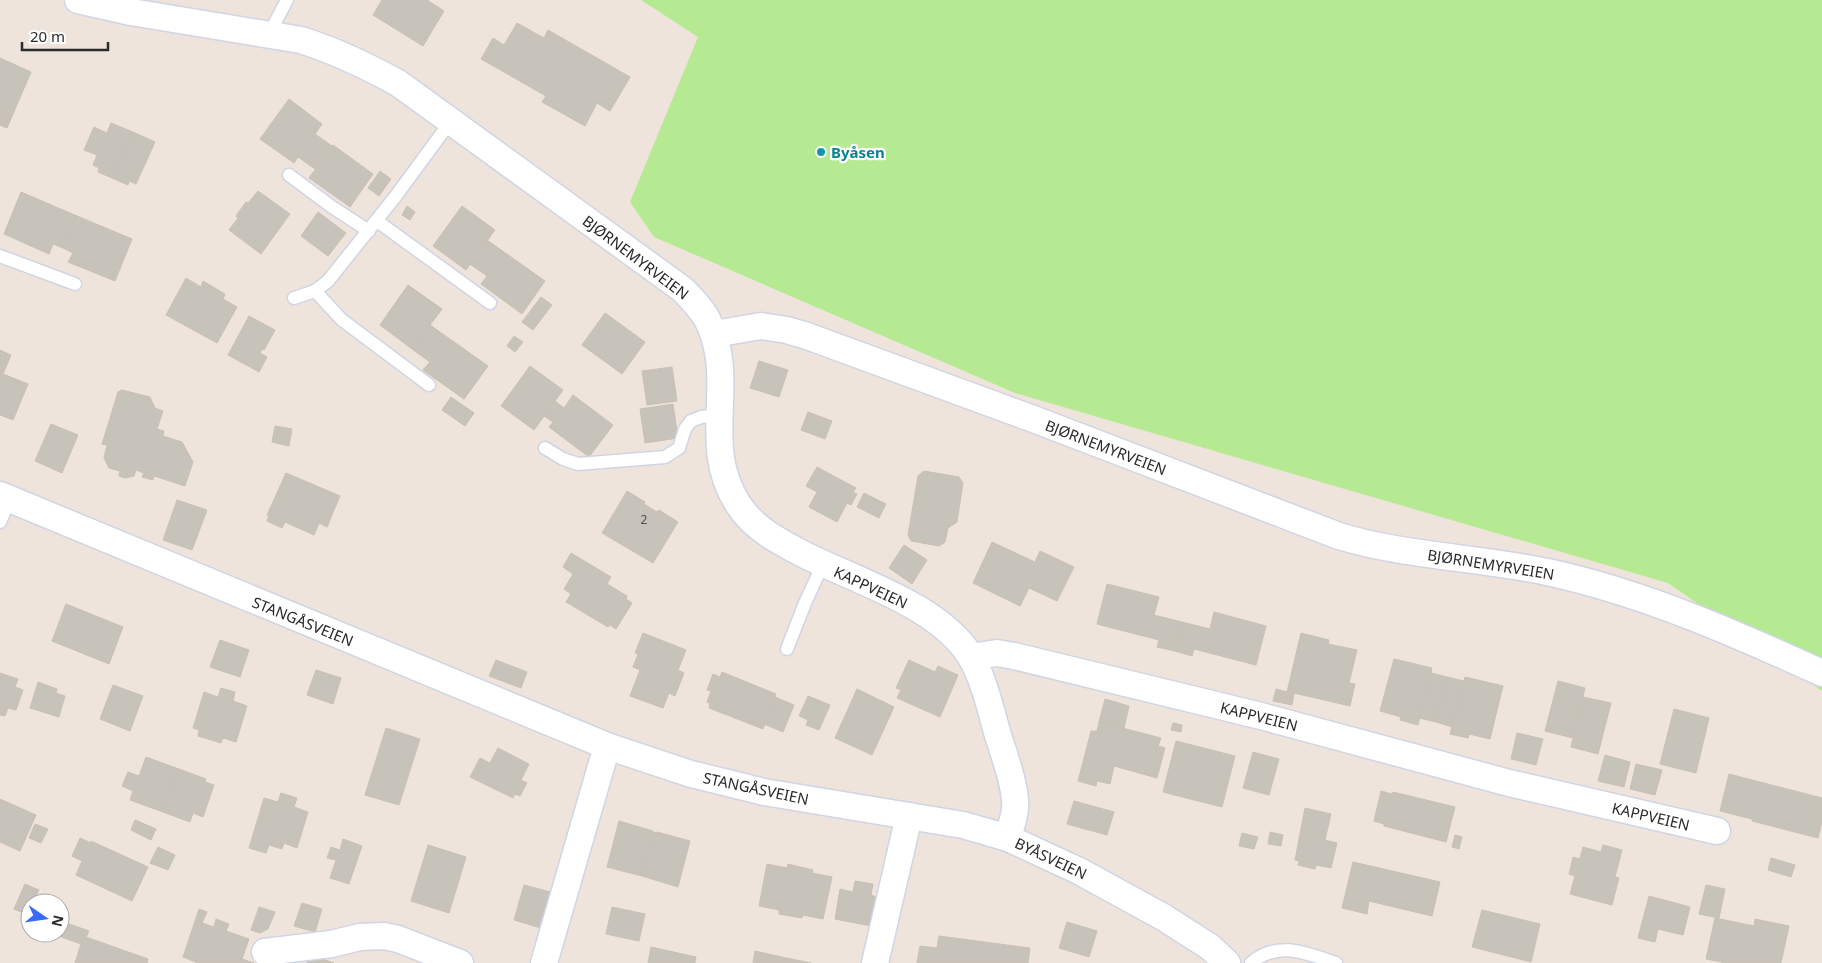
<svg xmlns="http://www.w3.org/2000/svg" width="1822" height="963" viewBox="0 0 1822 963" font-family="'Noto Sans',sans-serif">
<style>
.green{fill:#b6ea92}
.building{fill:#c8c3ba;stroke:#c9c0b4}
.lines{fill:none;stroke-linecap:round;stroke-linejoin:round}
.lane-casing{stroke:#d0d5e5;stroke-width:15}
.street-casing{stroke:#d0d5e5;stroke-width:29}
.lane{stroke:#fff;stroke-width:12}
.street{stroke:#fff;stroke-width:26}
.culture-dot{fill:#0f9aa8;stroke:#fff;stroke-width:2}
.labels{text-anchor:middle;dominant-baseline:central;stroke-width:4.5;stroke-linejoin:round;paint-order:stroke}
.number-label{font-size:12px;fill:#52504e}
.culture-label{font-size:15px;font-weight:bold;fill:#0d838f;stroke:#fff;text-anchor:start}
.street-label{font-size:15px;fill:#2a2a2a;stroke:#fff}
</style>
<rect width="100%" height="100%" fill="#eee4db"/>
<path class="green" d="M 641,0 L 1822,0 L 1822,691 L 1668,583 L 1015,393 L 654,237 L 630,202 L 698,37 Z"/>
<g class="building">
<path d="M 382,0 L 427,0 L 444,11 L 423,46 L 373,15 Z"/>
<path d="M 517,23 L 544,38 L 548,30 L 630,77 L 610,111 L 597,103 L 585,126 L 542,102 L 546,96 L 481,59 L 493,38 L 504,45 Z"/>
<path d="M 0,58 L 31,72 L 7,128 L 0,125 Z"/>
<path d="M 289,99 L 322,124 L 315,134 L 332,146 L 315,169 L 298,157 L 294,163 L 260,139 Z"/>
<path d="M 111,123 L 133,132 L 112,178 L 98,172 L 99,168 L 93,165 L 97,155 L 84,150 L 94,127 L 107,133 Z"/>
<path d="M 133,132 L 155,142 L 136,184 L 129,181 L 128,185 L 112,178 Z"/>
<path d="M 333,145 L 373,174 L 350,207 L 309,178 Z"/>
<path d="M 380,171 L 391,179 L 379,196 L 368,188 Z"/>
<path d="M 258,191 L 290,214 L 261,254 L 229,230 L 238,218 L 236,216 L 246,202 L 248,203 Z"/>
<path d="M 21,192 L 77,216 L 63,248 L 53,244 L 49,254 L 4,234 Z"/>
<path d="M 407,206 L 415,212 L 410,220 L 402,215 Z"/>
<path d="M 462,206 L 495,230 L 466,270 L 433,246 Z"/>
<path d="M 318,212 L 346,233 L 328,256 L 301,236 Z"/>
<path d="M 77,216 L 132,239 L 115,281 L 68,262 L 73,253 L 63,248 Z"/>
<path d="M 487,240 L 545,281 L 522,314 L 481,284 L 487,276 L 470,264 Z"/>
<path d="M 186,278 L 201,287 L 203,281 L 225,294 L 223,299 L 237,307 L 217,343 L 166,315 Z"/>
<path d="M 408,285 L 442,309 L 412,349 L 380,325 Z"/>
<path d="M 541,297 L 552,305 L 533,330 L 522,322 Z"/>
<path d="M 605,313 L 645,342 L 622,374 L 582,345 Z"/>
<path d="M 249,316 L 275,330 L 264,350 L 262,349 L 260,353 L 267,357 L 259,372 L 228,355 Z"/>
<path d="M 430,325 L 488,366 L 464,399 L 423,370 L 430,362 L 412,349 Z"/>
<path d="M 514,336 L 523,342 L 515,352 L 507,346 Z"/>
<path d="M 0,350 L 11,355 L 3,374 L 28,384 L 13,420 L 0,415 Z"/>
<path d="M 759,361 L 788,370 L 779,397 L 750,388 Z"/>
<path d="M 530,366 L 563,390 L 534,430 L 501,406 Z"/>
<path d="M 672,367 L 677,401 L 647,405 L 642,371 Z"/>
<path d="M 122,390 L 150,397 L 155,408 L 163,411 L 157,429 L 164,431 L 163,436 L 182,442 L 193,462 L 185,486 L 154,476 L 153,480 L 142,477 L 144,473 L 136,470 L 134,476 L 125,478 L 119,476 L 120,471 L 109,468 L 104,458 L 107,445 L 102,444 L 118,392 Z"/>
<path d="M 573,395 L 613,425 L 589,457 L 549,427 L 553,422 L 544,416 L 555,401 L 564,408 Z"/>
<path d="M 451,397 L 474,413 L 465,426 L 442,410 Z"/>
<path d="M 673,404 L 678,438 L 645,443 L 640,409 Z"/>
<path d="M 808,412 L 832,421 L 825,439 L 801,430 Z"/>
<path d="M 51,424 L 78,435 L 62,473 L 35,461 Z"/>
<path d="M 275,426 L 292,429 L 289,446 L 272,442 Z"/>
<path d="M 817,467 L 856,488 L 853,492 L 857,494 L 851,505 L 847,503 L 837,522 L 809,507 L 817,492 L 806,486 Z"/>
<path d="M 924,471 L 959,477 L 963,483 L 957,522 L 948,528 L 945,542 L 939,546 L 911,541 L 908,535 L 918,476 Z"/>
<path d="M 286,473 L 340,496 L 327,527 L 319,523 L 314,535 L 285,522 L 282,528 L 267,521 L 269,516 L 267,515 Z"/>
<path d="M 627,491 L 645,502 L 644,504 L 657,512 L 659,510 L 678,522 L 653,563 L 602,533 Z"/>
<path d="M 864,493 L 886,504 L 879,518 L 857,507 Z"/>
<path d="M 177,500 L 207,510 L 192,550 L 163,540 Z"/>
<path d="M 992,542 L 1035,562 L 1040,551 L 1074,567 L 1057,601 L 1029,588 L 1020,606 L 973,583 Z"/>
<path d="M 904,545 L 927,560 L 912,584 L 889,568 Z"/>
<path d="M 571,553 L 611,577 L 607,584 L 627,596 L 626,599 L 632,603 L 616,629 L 610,625 L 608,627 L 566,602 L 571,594 L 564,589 L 573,574 L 563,567 Z"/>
<path d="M 1107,584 L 1159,597 L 1154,615 L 1182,622 L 1175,651 L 1157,647 L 1159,640 L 1097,624 Z"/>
<path d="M 66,604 L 123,627 L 109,664 L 52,641 Z"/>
<path d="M 1214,612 L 1266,626 L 1256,665 L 1194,649 L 1192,656 L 1175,651 L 1182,622 L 1210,629 Z"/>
<path d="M 643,633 L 686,650 L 678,670 L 684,673 L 675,696 L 669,693 L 663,708 L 630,696 L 640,670 L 633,667 L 638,654 L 635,653 Z"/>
<path d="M 1301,633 L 1329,640 L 1328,644 L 1357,650 L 1349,683 L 1355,684 L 1350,706 L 1294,693 L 1292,705 L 1273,701 L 1276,689 L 1287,692 Z"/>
<path d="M 220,640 L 249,650 L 240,677 L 210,667 Z"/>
<path d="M 1394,659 L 1432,668 L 1418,725 L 1400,720 L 1401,717 L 1380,711 Z"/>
<path d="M 496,660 L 527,672 L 521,688 L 489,676 Z"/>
<path d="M 909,660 L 935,672 L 938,666 L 958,675 L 940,717 L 897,698 L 901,690 L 896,688 Z"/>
<path d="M 316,670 L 341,678 L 333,704 L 307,695 Z"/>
<path d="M 722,672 L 776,694 L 763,729 L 709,708 L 710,703 L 707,702 L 711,691 L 707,690 L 713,674 L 720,677 Z"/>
<path d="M 0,673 L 18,679 L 15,687 L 23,690 L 16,710 L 8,708 L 5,716 L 0,715 Z"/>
<path d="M 1431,673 L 1447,677 L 1436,722 L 1419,718 Z"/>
<path d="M 1447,677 L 1464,681 L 1452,727 L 1436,722 Z"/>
<path d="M 1465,677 L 1503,686 L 1490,739 L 1469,734 L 1468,738 L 1450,734 Z"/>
<path d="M 1558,681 L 1585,688 L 1573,738 L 1545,731 Z"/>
<path d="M 38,682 L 57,689 L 56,693 L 65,696 L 59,717 L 30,708 Z"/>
<path d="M 113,685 L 143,696 L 130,731 L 100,719 Z"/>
<path d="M 221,688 L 235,692 L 233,701 L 247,706 L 236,742 L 223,738 L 221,743 L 198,736 L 199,730 L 193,728 L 204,692 L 218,697 Z"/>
<path d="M 857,689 L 894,707 L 872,755 L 835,738 Z"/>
<path d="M 808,696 L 830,705 L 819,730 L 806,725 L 808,720 L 799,716 Z"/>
<path d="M 775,697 L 794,705 L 783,732 L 764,724 Z"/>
<path d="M 1583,697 L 1611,703 L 1598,754 L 1571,747 Z"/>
<path d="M 1105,699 L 1129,706 L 1124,728 L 1099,722 Z"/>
<path d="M 1674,709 L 1709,718 L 1696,773 L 1660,764 Z"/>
<path d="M 1099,722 L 1161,738 L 1158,746 L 1165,748 L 1157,778 L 1114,766 L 1110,784 L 1097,781 L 1096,786 L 1078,781 L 1091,731 L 1097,731 Z"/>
<path d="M 1173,723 L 1182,725 L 1181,732 L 1171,730 Z"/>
<path d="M 386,728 L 420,739 L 399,805 L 365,795 Z"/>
<path d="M 1517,733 L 1543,739 L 1536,765 L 1511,759 Z"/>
<path d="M 1176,741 L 1235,756 L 1222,807 L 1163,792 Z"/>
<path d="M 498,748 L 529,764 L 521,780 L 527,783 L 520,796 L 515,794 L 513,798 L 470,777 L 480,758 L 490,763 Z"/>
<path d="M 1253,752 L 1279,759 L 1269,795 L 1243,788 Z"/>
<path d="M 1605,755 L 1630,762 L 1624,787 L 1598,781 Z"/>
<path d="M 146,757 L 179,769 L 163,812 L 130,800 L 133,791 L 122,786 L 128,772 L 139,776 Z"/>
<path d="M 1636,764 L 1662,770 L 1655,795 L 1630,789 Z"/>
<path d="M 179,769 L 206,779 L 205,782 L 214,785 L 203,817 L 193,813 L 190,822 L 163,812 Z"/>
<path d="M 1729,774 L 1822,798 L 1822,821 L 1818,838 L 1752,821 L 1752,819 L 1720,811 Z"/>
<path d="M 1381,791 L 1392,794 L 1393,792 L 1455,807 L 1446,842 L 1384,826 L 1384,824 L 1374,821 Z"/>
<path d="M 281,793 L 297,798 L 294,807 L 308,812 L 297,848 L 284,843 L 282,849 L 269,845 L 266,853 L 249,848 L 264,798 L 278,802 Z"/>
<path d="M 0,799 L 36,815 L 20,851 L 0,842 Z"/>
<path d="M 1074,801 L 1114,812 L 1107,835 L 1067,824 Z"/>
<path d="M 1305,808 L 1331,814 L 1325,840 L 1337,843 L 1331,868 L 1316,865 L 1315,869 L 1298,865 L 1299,861 L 1295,860 Z"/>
<path d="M 135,820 L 156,829 L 151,840 L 131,830 Z"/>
<path d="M 619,821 L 653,831 L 653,832 L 654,833 L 642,876 L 607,867 Z"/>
<path d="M 35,824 L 48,829 L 41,843 L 29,838 Z"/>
<path d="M 657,832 L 690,841 L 678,887 L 642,876 L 654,833 Z"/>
<path d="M 1270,832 L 1283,835 L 1281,846 L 1268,844 Z"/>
<path d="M 1242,833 L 1258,837 L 1254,849 L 1239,846 Z"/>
<path d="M 1455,835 L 1462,837 L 1459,849 L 1452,847 Z"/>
<path d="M 80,838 L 91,843 L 91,841 L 148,867 L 132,901 L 76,875 L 82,861 L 72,856 Z"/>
<path d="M 343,839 L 362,846 L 349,884 L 330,878 L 336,860 L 327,858 L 331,847 L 340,850 Z"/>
<path d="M 428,845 L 466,857 L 449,913 L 411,901 Z"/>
<path d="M 1603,845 L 1622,850 L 1615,877 L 1619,878 L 1612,905 L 1570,894 L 1575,876 L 1569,874 L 1573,857 L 1580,859 L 1583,847 L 1601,852 Z"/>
<path d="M 158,847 L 175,855 L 168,870 L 150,863 Z"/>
<path d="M 1771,858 L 1795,865 L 1791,877 L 1768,870 Z"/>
<path d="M 1353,862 L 1440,882 L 1432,916 L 1369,901 L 1367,914 L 1342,908 Z"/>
<path d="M 767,864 L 787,868 L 788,864 L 813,870 L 812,873 L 832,877 L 823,919 L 803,915 L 802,918 L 779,914 L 779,910 L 759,906 Z"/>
<path d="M 855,881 L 873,884 L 871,895 L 876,897 L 871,926 L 835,919 L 840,889 L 853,892 Z"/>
<path d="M 25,884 L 39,890 L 33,903 L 30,903 L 28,915 L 14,909 Z"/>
<path d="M 524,885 L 554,893 L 544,929 L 514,920 Z"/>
<path d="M 1706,885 L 1725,889 L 1719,918 L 1699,914 Z"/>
<path d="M 1649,896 L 1690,907 L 1683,935 L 1658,929 L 1655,942 L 1638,938 Z"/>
<path d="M 302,903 L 322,909 L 315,932 L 294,926 Z"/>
<path d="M 259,907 L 275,912 L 268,929 L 260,933 L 251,930 Z"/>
<path d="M 612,907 L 645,914 L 639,941 L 606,934 Z"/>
<path d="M 199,909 L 207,912 L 202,923 L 214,927 L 216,919 L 229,924 L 226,931 L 249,939 L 242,959 L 254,963 L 198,963 L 183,957 Z"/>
<path d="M 1482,910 L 1540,924 L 1531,962 L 1472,947 Z"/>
<path d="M 1715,918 L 1754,926 L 1755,919 L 1789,926 L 1781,963 L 1722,963 L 1722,962 L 1706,959 Z"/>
<path d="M 61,921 L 89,931 L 86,937 L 148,959 L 147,963 L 75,963 L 81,944 L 56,935 L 57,933 L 60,933 Z"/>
<path d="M 1067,922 L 1097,931 L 1089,957 L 1059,948 Z"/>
<path d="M 939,936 L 1030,948 L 1028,963 L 917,963 L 920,946 L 937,948 Z"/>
<path d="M 651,947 L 696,957 L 695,963 L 648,963 Z"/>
<path d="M 755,951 L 786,958 L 785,963 L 753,963 Z"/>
<path d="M 309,955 L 334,963 L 307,963 Z"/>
<path d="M 786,958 L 811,963 L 785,963 Z"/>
</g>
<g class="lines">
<g class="lane-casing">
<g id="lane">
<path d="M 269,34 L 287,0"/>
<path d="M 289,175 L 332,207 L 369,231"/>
<path d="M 377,221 L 490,303"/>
<path d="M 0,256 L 75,284"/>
<path d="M 315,291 L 342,320 L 429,385"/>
<path d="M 294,298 L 315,291 L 328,281 L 395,197 L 451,121"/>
<path d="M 545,448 L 563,459 L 578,464 L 665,457 L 679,448 L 685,429 L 691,421 L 701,417 L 719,415"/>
<path d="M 0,522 L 10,499"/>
<path d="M 787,649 L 805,603 L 823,564"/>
<path d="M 1251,963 C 1278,940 1306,953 1336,963"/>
</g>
</g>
<g class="street-casing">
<g id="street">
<path d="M 78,0 L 131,12 L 301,40 C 336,51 367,66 398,83 L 682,289 C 692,299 702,309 708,321 C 738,382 699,444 738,504 C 753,528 778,541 803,554 C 856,581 939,605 971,657 C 984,680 990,707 997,732 C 1003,752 1017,788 1015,809 C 1014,819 1010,828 1008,838"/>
<path d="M 714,334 L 761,326 L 787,330 L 807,336 L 1036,420 L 1339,536 C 1408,557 1481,557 1552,573 C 1646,594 1734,633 1822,673"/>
<path d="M 0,495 L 607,746 L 691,774 L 764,792 L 963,825 L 1008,838 L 1079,871 L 1163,917 L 1210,947 L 1227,963"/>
<path d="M 971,657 L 997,653 L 1014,656 L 1261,716 L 1509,783 L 1717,831"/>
<path d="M 265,952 L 331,944 L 360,937 L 384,936 L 398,939 L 460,963"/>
<path d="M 544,963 L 607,746"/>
<path d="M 875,963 L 909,816"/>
</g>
</g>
<use href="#lane" class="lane"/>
<use href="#street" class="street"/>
</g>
<circle class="culture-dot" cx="821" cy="152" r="5"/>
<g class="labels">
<g class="number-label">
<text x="644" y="519">2</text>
</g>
<g class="culture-label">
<text x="831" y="152">Byåsen</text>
</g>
<g class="street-label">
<text transform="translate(636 257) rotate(37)">BJØRNEMYRVEIEN</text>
<text transform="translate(1106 447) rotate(21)">BJØRNEMYRVEIEN</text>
<text transform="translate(1491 564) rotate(9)">BJØRNEMYRVEIEN</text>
<text transform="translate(871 587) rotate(25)">KAPPVEIEN</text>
<text transform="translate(303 621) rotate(22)">STANGÅSVEIEN</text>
<text transform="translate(1259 716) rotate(14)">KAPPVEIEN</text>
<text transform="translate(756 788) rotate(12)">STANGÅSVEIEN</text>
<text transform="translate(1651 816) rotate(13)">KAPPVEIEN</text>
<text transform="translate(1051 858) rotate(25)">BYÅSVEIEN</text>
</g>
</g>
<g transform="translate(45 918) rotate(103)"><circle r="24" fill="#ffffff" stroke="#aaaaaa"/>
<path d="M0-4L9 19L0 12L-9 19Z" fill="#376aff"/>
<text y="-8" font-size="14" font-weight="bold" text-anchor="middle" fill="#2a2a2a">N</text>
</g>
<path d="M22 42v8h86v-8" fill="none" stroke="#2a2a2a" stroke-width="2.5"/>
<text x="30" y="42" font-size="15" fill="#2a2a2a" stroke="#ffffff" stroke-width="4" paint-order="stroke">20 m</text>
</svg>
